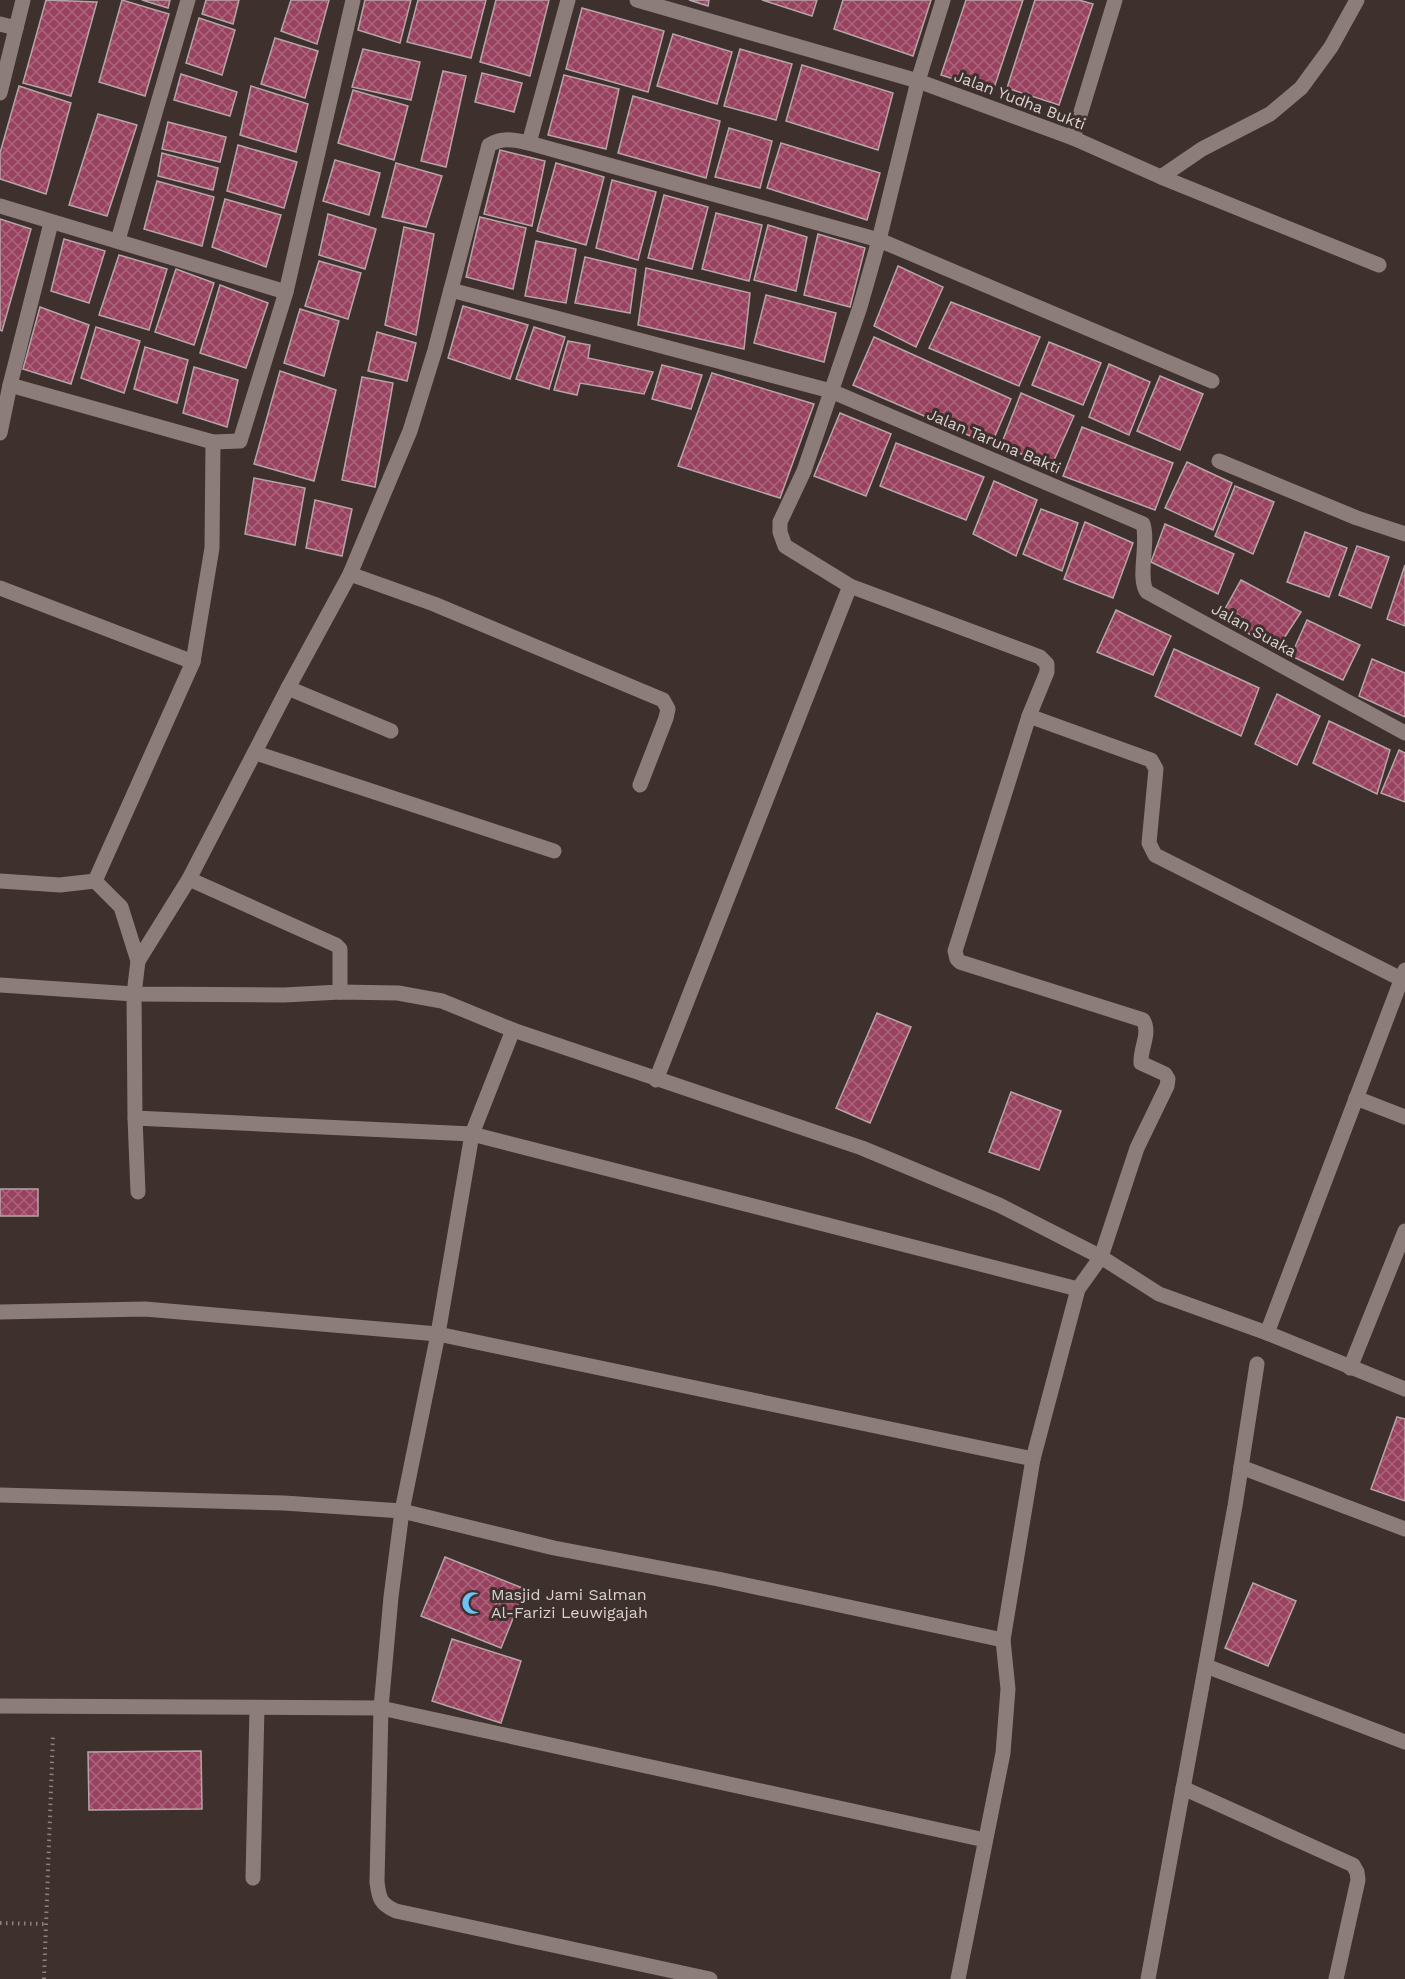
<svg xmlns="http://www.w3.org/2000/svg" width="1405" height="1979" viewBox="0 0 1405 1979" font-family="'Work Sans',sans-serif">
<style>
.building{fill:url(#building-cross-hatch);stroke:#b5a5a9;stroke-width:1.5}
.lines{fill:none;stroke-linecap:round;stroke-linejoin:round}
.path{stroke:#8c827f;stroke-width:4;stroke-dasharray:1.5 4.5;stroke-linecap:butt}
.minor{stroke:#8c7d7a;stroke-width:15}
.labels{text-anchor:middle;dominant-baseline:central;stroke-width:6;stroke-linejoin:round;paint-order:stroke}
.street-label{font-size:16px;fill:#dad2d0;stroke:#3d302d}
.poi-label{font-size:16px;fill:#dad2d0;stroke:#3d302d;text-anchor:start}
</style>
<defs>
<pattern id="building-cross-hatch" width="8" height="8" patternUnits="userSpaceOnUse" patternTransform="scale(1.5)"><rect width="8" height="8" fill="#99425f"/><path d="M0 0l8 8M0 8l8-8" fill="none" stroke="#ab657c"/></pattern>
</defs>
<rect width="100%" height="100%" fill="#3d302d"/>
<g class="building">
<path d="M 46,0 L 97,2 L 71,96 L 23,83 Z"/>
<path d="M 122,0 L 169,14 L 145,96 L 99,82 Z"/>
<path d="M 142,0 L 170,0 L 168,8 Z"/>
<path d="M 206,0 L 239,0 L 233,24 L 202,14 Z"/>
<path d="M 291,0 L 329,0 L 317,44 L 281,31 Z"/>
<path d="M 365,0 L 411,0 L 400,43 L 358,30 Z"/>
<path d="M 418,0 L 486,0 L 471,58 L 407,42 Z"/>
<path d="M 496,0 L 549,0 L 530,76 L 480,62 Z"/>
<path d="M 689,0 L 709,0 L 708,6 Z"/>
<path d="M 762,0 L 817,0 L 812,16 Z"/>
<path d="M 843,0 L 931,0 L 913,56 L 834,29 Z"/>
<path d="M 966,0 L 1023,0 L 993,91 L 941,75 Z"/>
<path d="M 1035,0 L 1079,0 L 1093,4 L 1059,105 L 1007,88 Z"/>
<path d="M 582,8 L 664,31 L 648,92 L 566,69 Z"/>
<path d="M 199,18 L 235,30 L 222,75 L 186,63 Z"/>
<path d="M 673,34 L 732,52 L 717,104 L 657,86 Z"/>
<path d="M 275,38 L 318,51 L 305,98 L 261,84 Z"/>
<path d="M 363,49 L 420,62 L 411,100 L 352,87 Z"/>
<path d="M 740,49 L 792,64 L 776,120 L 724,106 Z"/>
<path d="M 802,65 L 893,93 L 878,150 L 786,121 Z"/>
<path d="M 443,71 L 466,76 L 446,167 L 421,161 Z"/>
<path d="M 482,73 L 522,83 L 514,112 L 475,102 Z"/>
<path d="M 181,74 L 237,92 L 230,116 L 174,100 Z"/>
<path d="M 564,75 L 619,89 L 606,149 L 548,135 Z"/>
<path d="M 19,86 L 71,103 L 46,194 L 0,179 L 0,153 Z"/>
<path d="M 251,86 L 308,104 L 296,152 L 240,135 Z"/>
<path d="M 353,90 L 408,106 L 394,160 L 338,143 Z"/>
<path d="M 633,96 L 720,121 L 706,178 L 618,153 Z"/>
<path d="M 98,114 L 137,125 L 107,216 L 69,205 Z"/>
<path d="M 168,122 L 226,137 L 220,162 L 162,149 Z"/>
<path d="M 729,128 L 772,141 L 760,188 L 715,177 Z"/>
<path d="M 781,143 L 880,173 L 867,220 L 767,188 Z"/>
<path d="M 238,145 L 297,162 L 284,208 L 227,191 Z"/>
<path d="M 500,150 L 545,161 L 532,226 L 484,214 Z"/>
<path d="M 162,153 L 218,168 L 213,190 L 158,176 Z"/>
<path d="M 335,160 L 380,173 L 369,215 L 323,201 Z"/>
<path d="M 396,163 L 442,176 L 426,227 L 382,217 Z"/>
<path d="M 556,163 L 604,177 L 586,245 L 537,231 Z"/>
<path d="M 612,180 L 656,192 L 638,260 L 596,248 Z"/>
<path d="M 157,181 L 214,197 L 202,246 L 144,229 Z"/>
<path d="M 664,195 L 708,207 L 692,269 L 648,258 Z"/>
<path d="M 225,199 L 281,215 L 266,267 L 212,247 Z"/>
<path d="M 716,213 L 762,225 L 749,281 L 702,269 Z"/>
<path d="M 328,214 L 376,229 L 365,269 L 319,255 Z"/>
<path d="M 480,217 L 526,228 L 513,289 L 466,277 Z"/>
<path d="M 0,219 L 31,229 L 2,331 L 0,330 Z"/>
<path d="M 768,225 L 807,237 L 796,291 L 754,280 Z"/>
<path d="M 404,227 L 434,234 L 416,335 L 385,325 Z"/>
<path d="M 818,234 L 865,248 L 850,307 L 804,295 Z"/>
<path d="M 64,239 L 105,251 L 89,303 L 51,291 Z"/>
<path d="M 536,241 L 576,249 L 566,303 L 525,296 Z"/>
<path d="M 119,255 L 167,269 L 149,330 L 99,315 Z"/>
<path d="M 585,257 L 636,269 L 630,313 L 575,303 Z"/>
<path d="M 319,261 L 361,273 L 348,319 L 305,306 Z"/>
<path d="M 898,266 L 943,287 L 916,347 L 874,326 Z"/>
<path d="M 646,268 L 750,293 L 744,349 L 638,325 Z"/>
<path d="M 176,269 L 214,283 L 194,345 L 155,332 Z"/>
<path d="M 220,285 L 268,303 L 246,368 L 200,353 Z"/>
<path d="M 766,295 L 836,313 L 824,362 L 754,343 Z"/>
<path d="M 951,302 L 1040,337 L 1019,386 L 929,348 Z"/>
<path d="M 463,306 L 528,325 L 510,379 L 448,358 Z"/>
<path d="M 40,307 L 89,325 L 71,384 L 23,369 Z"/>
<path d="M 300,309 L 339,321 L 324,376 L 284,363 Z"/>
<path d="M 96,327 L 140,341 L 124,393 L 81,378 Z"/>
<path d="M 534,327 L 565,337 L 549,389 L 516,379 Z"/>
<path d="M 377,332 L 416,343 L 407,381 L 368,371 Z"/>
<path d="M 874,337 L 1011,399 L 991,445 L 853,385 Z"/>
<path d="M 568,341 L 590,345 L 588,358 L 653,372 L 644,394 L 580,383 L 577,395 L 554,390 Z"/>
<path d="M 1049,342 L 1101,363 L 1083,405 L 1032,385 Z"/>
<path d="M 145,347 L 188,360 L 177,403 L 134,389 Z"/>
<path d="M 1109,364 L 1150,382 L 1129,435 L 1089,417 Z"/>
<path d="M 662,365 L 702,375 L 691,409 L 652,399 Z"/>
<path d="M 194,367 L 238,380 L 227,427 L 183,413 Z"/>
<path d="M 280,371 L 336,390 L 314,481 L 254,464 Z"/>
<path d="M 712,373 L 814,404 L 780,498 L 678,466 Z"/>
<path d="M 1160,376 L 1203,394 L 1180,450 L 1137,431 Z"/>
<path d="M 362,377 L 393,383 L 375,487 L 342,480 Z"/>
<path d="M 1021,393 L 1074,416 L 1051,467 L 1001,445 Z"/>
<path d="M 840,413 L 891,434 L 866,496 L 814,476 Z"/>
<path d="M 1082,427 L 1173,463 L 1155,510 L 1063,476 Z"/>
<path d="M 896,443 L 984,477 L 966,520 L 880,486 Z"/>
<path d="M 1187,462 L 1232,483 L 1213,530 L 1165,508 Z"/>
<path d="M 254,478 L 305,488 L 295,545 L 245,534 Z"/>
<path d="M 994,481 L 1037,500 L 1016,556 L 973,534 Z"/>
<path d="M 1235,486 L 1274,502 L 1253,554 L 1215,536 Z"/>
<path d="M 315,500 L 352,509 L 342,556 L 306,548 Z"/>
<path d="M 1041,509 L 1078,523 L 1062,571 L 1023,554 Z"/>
<path d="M 1085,522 L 1133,543 L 1113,598 L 1064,579 Z"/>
<path d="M 1165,524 L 1234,554 L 1218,594 L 1151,562 Z"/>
<path d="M 1305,532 L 1347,548 L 1329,597 L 1287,582 Z"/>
<path d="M 1357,546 L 1389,557 L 1371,608 L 1339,595 Z"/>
<path d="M 1405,565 L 1405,626 L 1387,619 Z"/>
<path d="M 1241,580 L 1301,612 L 1277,649 L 1220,618 Z"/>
<path d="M 1116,610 L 1171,636 L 1153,675 L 1097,652 Z"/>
<path d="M 1307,620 L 1360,645 L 1343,680 L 1291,656 Z"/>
<path d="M 1174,649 L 1259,688 L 1241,736 L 1155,696 Z"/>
<path d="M 1372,659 L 1405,673 L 1405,717 L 1359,696 Z"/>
<path d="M 1277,694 L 1320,716 L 1297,765 L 1255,744 Z"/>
<path d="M 1329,721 L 1390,750 L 1377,794 L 1313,763 Z"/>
<path d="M 1399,750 L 1405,753 L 1405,802 L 1381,793 Z"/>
<path d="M 877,1013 L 911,1027 L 870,1123 L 836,1108 Z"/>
<path d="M 1011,1092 L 1061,1111 L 1039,1170 L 989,1152 Z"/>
<rect x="0" y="1189" width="38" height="27"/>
<path d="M 1397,1417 L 1405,1419 L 1405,1501 L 1371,1489 Z"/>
<path d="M 445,1557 L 525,1589 L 501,1648 L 421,1616 Z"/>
<path d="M 1253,1583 L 1296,1601 L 1268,1666 L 1225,1648 Z"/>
<path d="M 452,1639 L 521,1661 L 501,1723 L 432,1701 Z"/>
<path d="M 201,1751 L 202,1809 L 89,1810 L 88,1752 Z"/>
</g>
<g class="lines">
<g class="path">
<path d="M 0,1923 L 46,1924"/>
<path d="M 44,1979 L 53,1735"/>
</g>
<g class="minor">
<path d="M 637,0 L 918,81 L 1073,138 L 1161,177 L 1379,265"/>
<path d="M 943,0 L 918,81 L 879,240 L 860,307 L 804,471 L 780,522 L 780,532 L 785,546 L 850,586 L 1040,657 L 1047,664 L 1047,672 L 1029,716 L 955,951 L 957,959 L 960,962 L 1143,1020 C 1151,1033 1140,1048 1141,1063 L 1165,1074 L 1168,1079 L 1167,1086 L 1137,1148 L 1101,1257 L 1078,1289 L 1033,1459 L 1003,1640"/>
<path d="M 0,24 L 16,28"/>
<path d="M 0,93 L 23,0"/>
<path d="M 1073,138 L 1115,0"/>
<path d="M 529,143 L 879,240 L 1212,381"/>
<path d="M 1161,177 L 1202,149 L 1270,114 L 1301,88 L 1331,47 L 1357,0"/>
<path d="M 0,206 L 286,292 L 353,0"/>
<path d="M 118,240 L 188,0"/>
<path d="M 451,290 L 831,391 L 1143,524 C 1149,543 1137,579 1147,592 L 1405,733"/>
<path d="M 10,385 L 51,223"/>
<path d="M 0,433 L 10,385 L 213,442 L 240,441 L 286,292"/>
<path d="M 1219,461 L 1357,518 L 1405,534"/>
<path d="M 350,574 L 410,431 L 435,350 L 489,145 C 504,137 514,140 529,143 L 568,0"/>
<path d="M 0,588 L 193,662"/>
<path d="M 288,688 L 391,731"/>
<path d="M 1029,716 L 1151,760 L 1156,769 L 1149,843 L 1155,855 L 1405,981"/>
<path d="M 256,753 L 554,851"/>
<path d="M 189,879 L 336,945 L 340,949 L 340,992"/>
<path d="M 0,881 L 60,885 L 95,881 L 193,662 L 212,548 L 213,442"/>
<path d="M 95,881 L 121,907 L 138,961 L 189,879 L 288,688 L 350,574 L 434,604 L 663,700 L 668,709 L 666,718 L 640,785"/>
<path d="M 138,961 L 134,994 L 135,1118 L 472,1134 L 1078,1289"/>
<path d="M 0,985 L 134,994 L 284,995 L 340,992 L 398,993 L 442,1001 L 513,1030 L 862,1148 L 999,1205 L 1101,1257 L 1159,1294 L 1267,1333 L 1405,1389"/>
<path d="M 513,1030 L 472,1134 L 438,1334 L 402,1511 L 391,1597 L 381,1708 L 377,1882 C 379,1898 380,1904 396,1911 L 710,1979"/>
<path d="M 656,1080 L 850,586"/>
<path d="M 1356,1098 L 1405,1117"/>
<path d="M 135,1118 L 138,1192"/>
<path d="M 0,1312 L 145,1309 L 438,1334 L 1033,1459"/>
<path d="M 1267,1333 L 1405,970"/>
<path d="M 1350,1368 L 1405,1231"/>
<path d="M 1241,1467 L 1405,1529"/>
<path d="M 0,1495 L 284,1503 L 402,1511 L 554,1548 L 718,1579 L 1003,1640 L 1008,1689 L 1003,1753 L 958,1979"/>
<path d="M 1206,1666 L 1405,1742"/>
<path d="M 0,1706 L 381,1708 L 985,1840"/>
<path d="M 1183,1788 L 1353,1865 L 1357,1872 L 1358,1880 L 1336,1979"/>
<path d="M 253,1878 L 257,1708"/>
<path d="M 1148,1979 L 1235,1506 L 1257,1364"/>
</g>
</g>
<defs>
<g id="mosque-bare" transform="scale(1.8)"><path d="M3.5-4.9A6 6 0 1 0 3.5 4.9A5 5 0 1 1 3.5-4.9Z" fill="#6fc2f4" stroke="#3d302d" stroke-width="2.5" paint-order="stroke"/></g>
</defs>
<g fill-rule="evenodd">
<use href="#mosque-bare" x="473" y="1603"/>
</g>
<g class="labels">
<g class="street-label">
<text transform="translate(1020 100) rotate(21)">Jalan Yudha Bukti</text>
<text transform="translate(994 441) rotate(23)">Jalan Taruna Bakti</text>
<text transform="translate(1254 630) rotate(29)">Jalan Suaka</text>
</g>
<g class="poi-label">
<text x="491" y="1594">Masjid Jami Salman<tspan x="491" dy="18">Al-Farizi Leuwigajah</tspan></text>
</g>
</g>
</svg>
